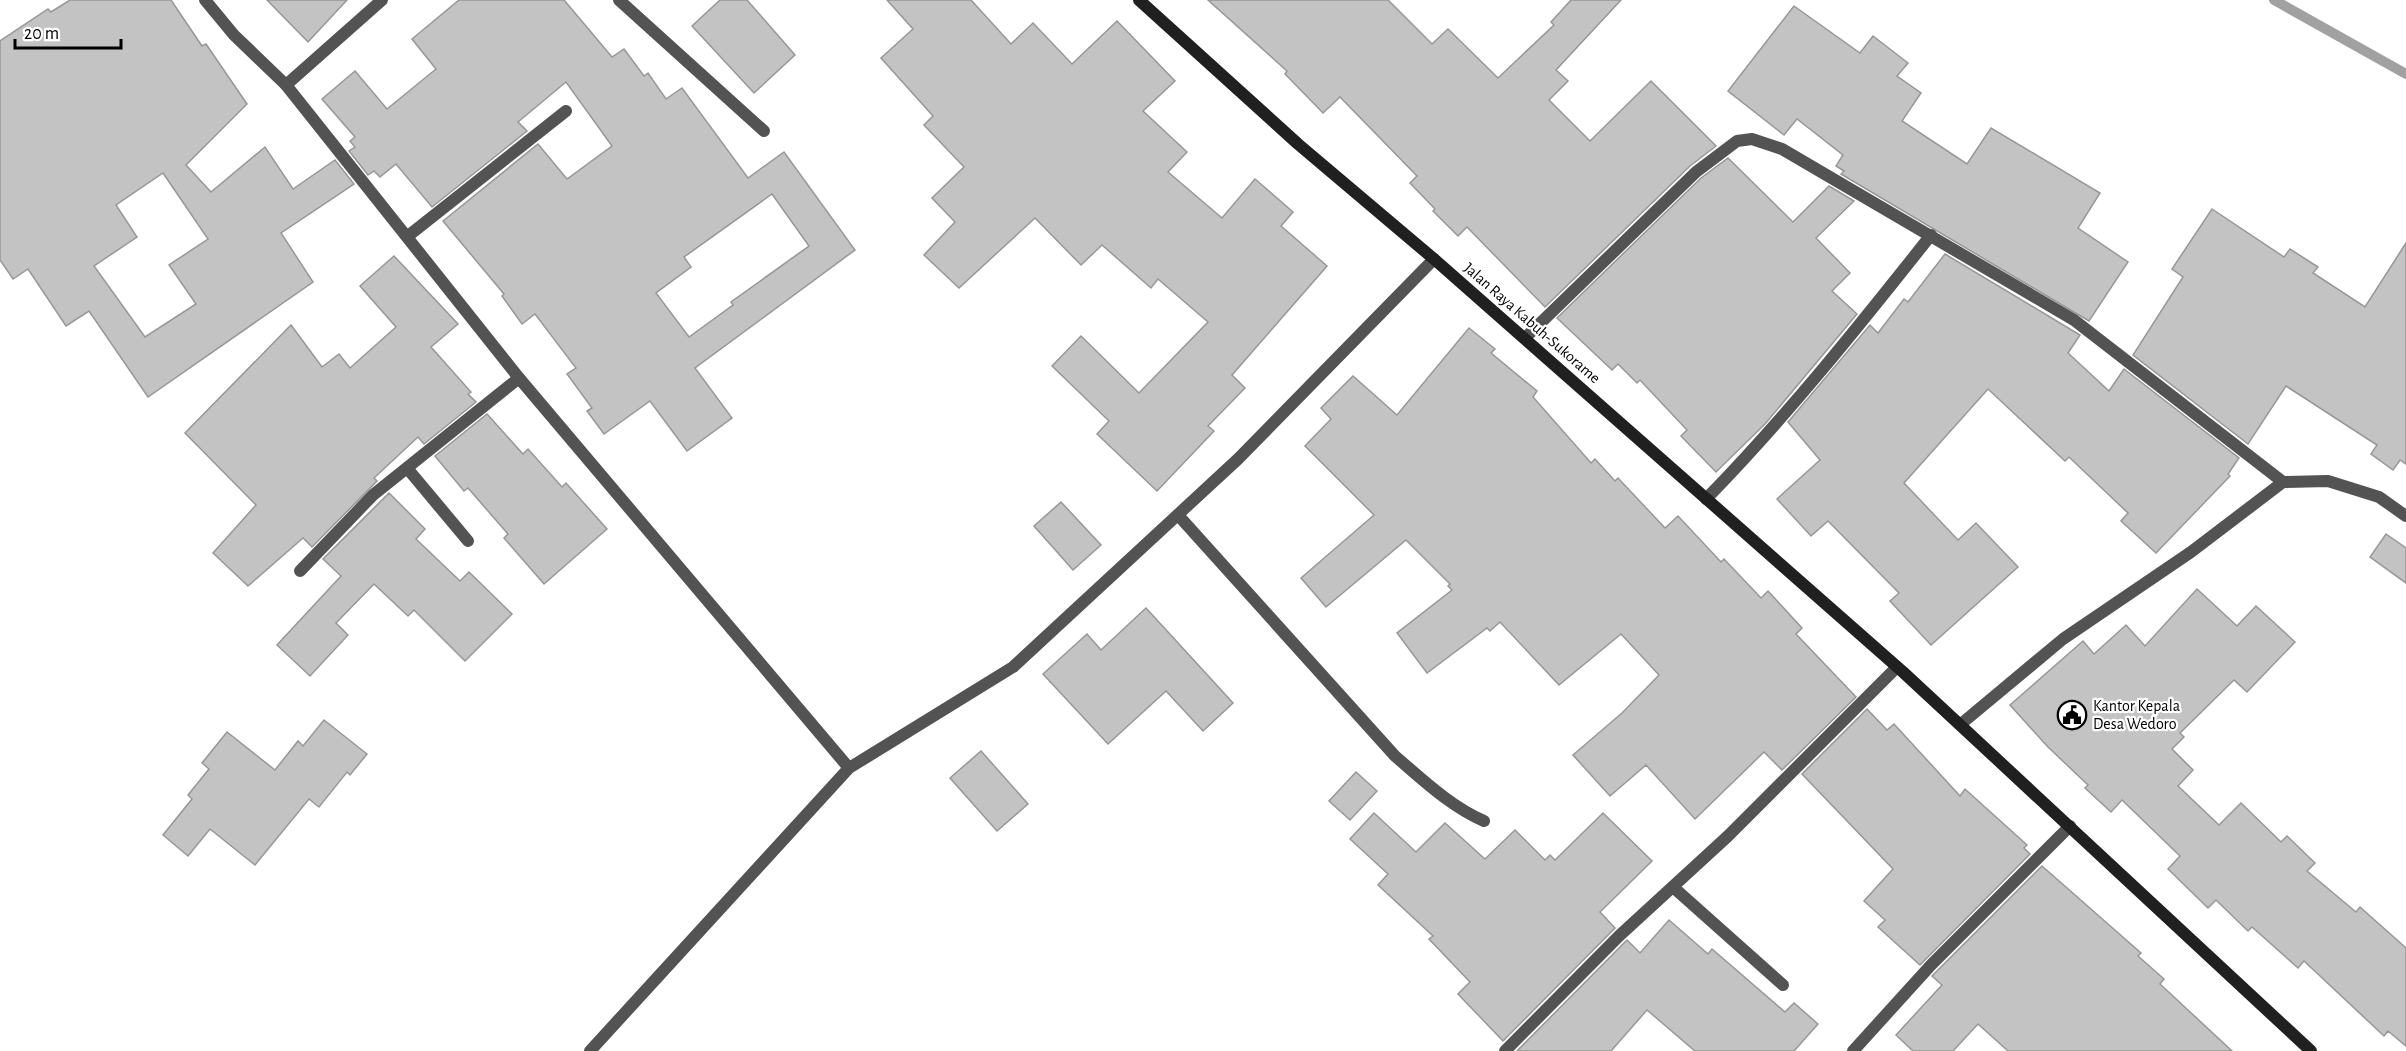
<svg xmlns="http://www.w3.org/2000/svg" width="2406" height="1051" viewBox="0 0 2406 1051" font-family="'Alegreya Sans',sans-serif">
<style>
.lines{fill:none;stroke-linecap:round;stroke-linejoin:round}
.stream{stroke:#a1a1a1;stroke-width:10}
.building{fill:#c3c3c3;stroke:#979797;stroke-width:1.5;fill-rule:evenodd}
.street{stroke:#535353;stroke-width:12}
.secondary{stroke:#202020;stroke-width:12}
.labels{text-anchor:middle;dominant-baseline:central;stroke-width:4.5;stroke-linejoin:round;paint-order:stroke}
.street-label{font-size:16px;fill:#000;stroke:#fff}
.poi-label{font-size:16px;fill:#000;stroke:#fff;text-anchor:start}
</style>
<rect width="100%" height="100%" fill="#fff"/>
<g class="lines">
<path class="stream" d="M 2274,0 L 2406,74"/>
</g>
<g class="building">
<path d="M 70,0 L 171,0 L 202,46 L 206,44 L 247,104 L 186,165 L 211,192 L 265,147 L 293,189 L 335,160 L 354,184 L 281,233 L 313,282 L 148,397 L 89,311 L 66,326 L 28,269 L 13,279 L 0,260 L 0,41 L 48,9 L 51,12 ZM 163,173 L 208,239 L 169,265 L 196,304 L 145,337 L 94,266 L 137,237 L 116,205 Z"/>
<path d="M 267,0 L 347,0 L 308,42 Z"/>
<path d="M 459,0 L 564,0 L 612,57 L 624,49 L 644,76 L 648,73 L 666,99 L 682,88 L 748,178 L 784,152 L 855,250 L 695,368 L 732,418 L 687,451 L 650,401 L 604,434 L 587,411 L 592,408 L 567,374 L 576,368 L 535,314 L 522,324 L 502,296 L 504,294 L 443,221 L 538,144 L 567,179 L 612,146 L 566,82 L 518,122 L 527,131 L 432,207 L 396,164 L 380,177 L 374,171 L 368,175 L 349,151 L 355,147 L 350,141 L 355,137 L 322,99 L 355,71 L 387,109 L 436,69 L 412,39 ZM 772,194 L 809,246 L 731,302 L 733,305 L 689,337 L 656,293 L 691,267 L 684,257 Z"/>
<path d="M 720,0 L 747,0 L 795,55 L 754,93 L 692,26 Z"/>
<path d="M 887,0 L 971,0 L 1011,44 L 1033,23 L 1072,64 L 1117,21 L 1175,81 L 1143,111 L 1187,152 L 1168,172 L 1222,218 L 1255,179 L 1293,212 L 1281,226 L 1327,266 L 1232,375 L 1245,388 L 1208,426 L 1214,431 L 1157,491 L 1097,434 L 1109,421 L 1052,366 L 1081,336 L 1139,393 L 1208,322 L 1158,279 L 1151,288 L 1102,245 L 1081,265 L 1035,218 L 959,288 L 924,255 L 955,222 L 932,198 L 964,167 L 924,125 L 933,116 L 881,58 L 913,29 Z"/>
<path d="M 1208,0 L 1388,0 L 1432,44 L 1448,29 L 1498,78 L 1554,25 L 1551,22 L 1571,0 L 1621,0 L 1556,70 L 1568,81 L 1549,100 L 1590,141 L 1651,81 L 1716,146 L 1690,166 L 1545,307 L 1467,227 L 1458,236 L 1433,211 L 1435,209 L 1410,183 L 1417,176 L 1340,97 L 1323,113 L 1285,74 L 1287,71 Z"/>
<path d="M 1794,6 L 1860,53 L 1873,36 L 1908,63 L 1897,76 L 1921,93 L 1902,121 L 1967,164 L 1991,128 L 2100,193 L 2078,228 L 2128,262 L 2089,321 L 1841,174 L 1844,171 L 1836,166 L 1843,155 L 1797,119 L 1784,135 L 1728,91 Z"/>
<path d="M 1728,158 L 1793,222 L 1829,186 L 1854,201 L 1816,238 L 1850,273 L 1832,291 L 1857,314 L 1765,424 L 1716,472 L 1681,436 L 1687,430 L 1640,380 L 1637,383 L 1618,364 L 1612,370 L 1557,318 L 1701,178 Z"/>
<path d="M 2212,209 L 2284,257 L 2290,249 L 2318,267 L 2313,273 L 2365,307 L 2406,243 L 2406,464 L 2400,460 L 2393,470 L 2371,454 L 2377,445 L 2286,386 L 2248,444 L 2133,355 L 2183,277 L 2172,269 Z"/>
<path d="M 1945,254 L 2080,335 L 2068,353 L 2109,391 L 2124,369 L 2239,458 L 2228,474 L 2230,476 L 2156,553 L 2121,521 L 2128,513 L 2069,457 L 2065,461 L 1988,389 L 1904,483 L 1958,540 L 1976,523 L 2018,567 L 1931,645 L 1890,601 L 1899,593 L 1828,521 L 1811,536 L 1777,499 L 1820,460 L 1788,422 L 1870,325 L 1878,333 L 1904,299 L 1908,302 Z"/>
<path d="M 394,256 L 458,324 L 431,347 L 471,392 L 468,394 L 476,402 L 424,444 L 418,437 L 374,478 L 377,481 L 312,547 L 303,538 L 248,586 L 213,553 L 256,505 L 185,433 L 291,325 L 322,367 L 339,354 L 350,368 L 396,327 L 360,286 Z"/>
<path d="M 1469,328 L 1495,349 L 1491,353 L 1537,391 L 1533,397 L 1591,463 L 1595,459 L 1615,481 L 1618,478 L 1665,528 L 1678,516 L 1721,562 L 1724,559 L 1761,598 L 1768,591 L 1802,628 L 1796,634 L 1856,697 L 1782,770 L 1764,752 L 1695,819 L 1646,765 L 1610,796 L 1573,755 L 1622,713 L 1659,675 L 1621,634 L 1559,685 L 1500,622 L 1490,631 L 1487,628 L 1427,673 L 1397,633 L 1452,590 L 1448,586 L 1450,584 L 1406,540 L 1326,607 L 1301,578 L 1374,515 L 1305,446 L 1331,419 L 1321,408 L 1353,376 L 1397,415 Z"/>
<path d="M 487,414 L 523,454 L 528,449 L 562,487 L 566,483 L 607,529 L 544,584 L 504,538 L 508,534 L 468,488 L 464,491 L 435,456 Z"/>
<path d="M 389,493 L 425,529 L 416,539 L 460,581 L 469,572 L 512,614 L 465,661 L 414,610 L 408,616 L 374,584 L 336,623 L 348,635 L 310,676 L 277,645 L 341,576 L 323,559 Z"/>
<path d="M 1061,502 L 1101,545 L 1073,570 L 1034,526 Z"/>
<path d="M 2386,534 L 2406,548 L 2406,583 L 2370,557 Z"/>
<path d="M 2197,589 L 2237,626 L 2256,606 L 2295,642 L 2247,692 L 2234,680 L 2180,733 L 2184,737 L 2172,749 L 2193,770 L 2178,786 L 2219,825 L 2241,803 L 2281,842 L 2287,836 L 2315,863 L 2307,871 L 2356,912 L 2360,907 L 2406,948 L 2406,1046 L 2388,1031 L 2384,1036 L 2304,961 L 2298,968 L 2252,927 L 2248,931 L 2216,900 L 2208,908 L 2168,869 L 2180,856 L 2122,800 L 2111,812 L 2085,788 L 2088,785 L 2048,747 L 2010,705 L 2083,641 L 2094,654 L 2126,625 L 2145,646 Z"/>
<path d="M 1146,608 L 1233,703 L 1203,731 L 1166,691 L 1108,744 L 1043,674 L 1087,634 L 1101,650 Z"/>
<path d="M 1867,709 L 1887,730 L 1894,724 L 1960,796 L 1965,789 L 2027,845 L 2024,848 L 2030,854 L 1920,965 L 1878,927 L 1885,920 L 1864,901 L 1893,869 L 1802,774 Z"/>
<path d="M 324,720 L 367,754 L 350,775 L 347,772 L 319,807 L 309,799 L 255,865 L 210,829 L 188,856 L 163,835 L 192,799 L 188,795 L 209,769 L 202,763 L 227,732 L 275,770 L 298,741 L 303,746 Z"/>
<path d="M 981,751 L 1028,804 L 997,831 L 950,778 Z"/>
<path d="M 1356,772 L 1377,791 L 1350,820 L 1329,801 Z"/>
<path d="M 1374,813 L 1416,852 L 1445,823 L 1485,859 L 1515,830 L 1545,860 L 1550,855 L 1555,860 L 1603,813 L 1652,861 L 1600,912 L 1615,928 L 1503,1041 L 1458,994 L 1470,982 L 1429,939 L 1433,936 L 1378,885 L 1388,874 L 1350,839 Z"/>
<path d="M 2042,866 L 2141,953 L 2138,956 L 2164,979 L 2160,984 L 2232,1051 L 2008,1051 L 1978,1024 L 1953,1051 L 1913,1051 L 1896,1035 L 1942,985 L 1932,976 Z"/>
<path d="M 1669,920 L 1708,954 L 1712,949 L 1785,1012 L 1794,1003 L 1818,1024 L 1794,1051 L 1695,1051 L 1647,1010 L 1611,1051 L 1517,1051 L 1627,940 L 1640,953 Z"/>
</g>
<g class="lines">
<g class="street">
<path d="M 205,0 L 234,35 L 286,85 L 519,378 L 849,768"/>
<path d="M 619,0 L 764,131"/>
<path d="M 286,85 L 382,0"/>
<path d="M 408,236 L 566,111"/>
<path d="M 1525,338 L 1696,172 L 1737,141 L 1752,139 L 1782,149 L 2074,320 L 2283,482 L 2328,481 L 2379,497 L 2406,516"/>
<path d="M 407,468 L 468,541"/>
<path d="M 1706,499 C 1787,416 1859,326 1931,235"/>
<path d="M 1178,515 L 1395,756 C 1423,780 1450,806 1484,821"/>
<path d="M 300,571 L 373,495 L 519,378"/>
<path d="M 1961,724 L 2063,639 L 2191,552 L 2283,482"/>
<path d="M 1673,887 L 1783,985"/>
<path d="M 590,1051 L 849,768 L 1013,667 L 1238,459 L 1434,259"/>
<path d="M 1505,1051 L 1619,936 L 1728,836 L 1897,667"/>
<path d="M 1853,1051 L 1931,965 L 2070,826"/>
</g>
<path class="secondary" d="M 1139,0 L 1298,144 L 1434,259 L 1903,672 L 2311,1051"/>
</g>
<defs>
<g id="civic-ring" transform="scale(1.5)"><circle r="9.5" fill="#fff" stroke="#000" stroke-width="1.5"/><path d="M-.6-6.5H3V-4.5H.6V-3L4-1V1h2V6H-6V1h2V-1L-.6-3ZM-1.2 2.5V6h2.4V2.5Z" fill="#000"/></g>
</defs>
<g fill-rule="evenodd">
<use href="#civic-ring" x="2072" y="715"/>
</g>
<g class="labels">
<g class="street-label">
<text transform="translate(1532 323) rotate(41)">Jalan Raya Kabuh-Sukorame</text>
</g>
<g class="poi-label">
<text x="2093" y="706">Kantor Kepala<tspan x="2093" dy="18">Desa Wedoro</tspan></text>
</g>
</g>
<path d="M15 39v9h106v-9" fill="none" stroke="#000000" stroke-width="3"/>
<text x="24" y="39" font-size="18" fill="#000000" stroke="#ffffff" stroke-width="4.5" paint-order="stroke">20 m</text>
</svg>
